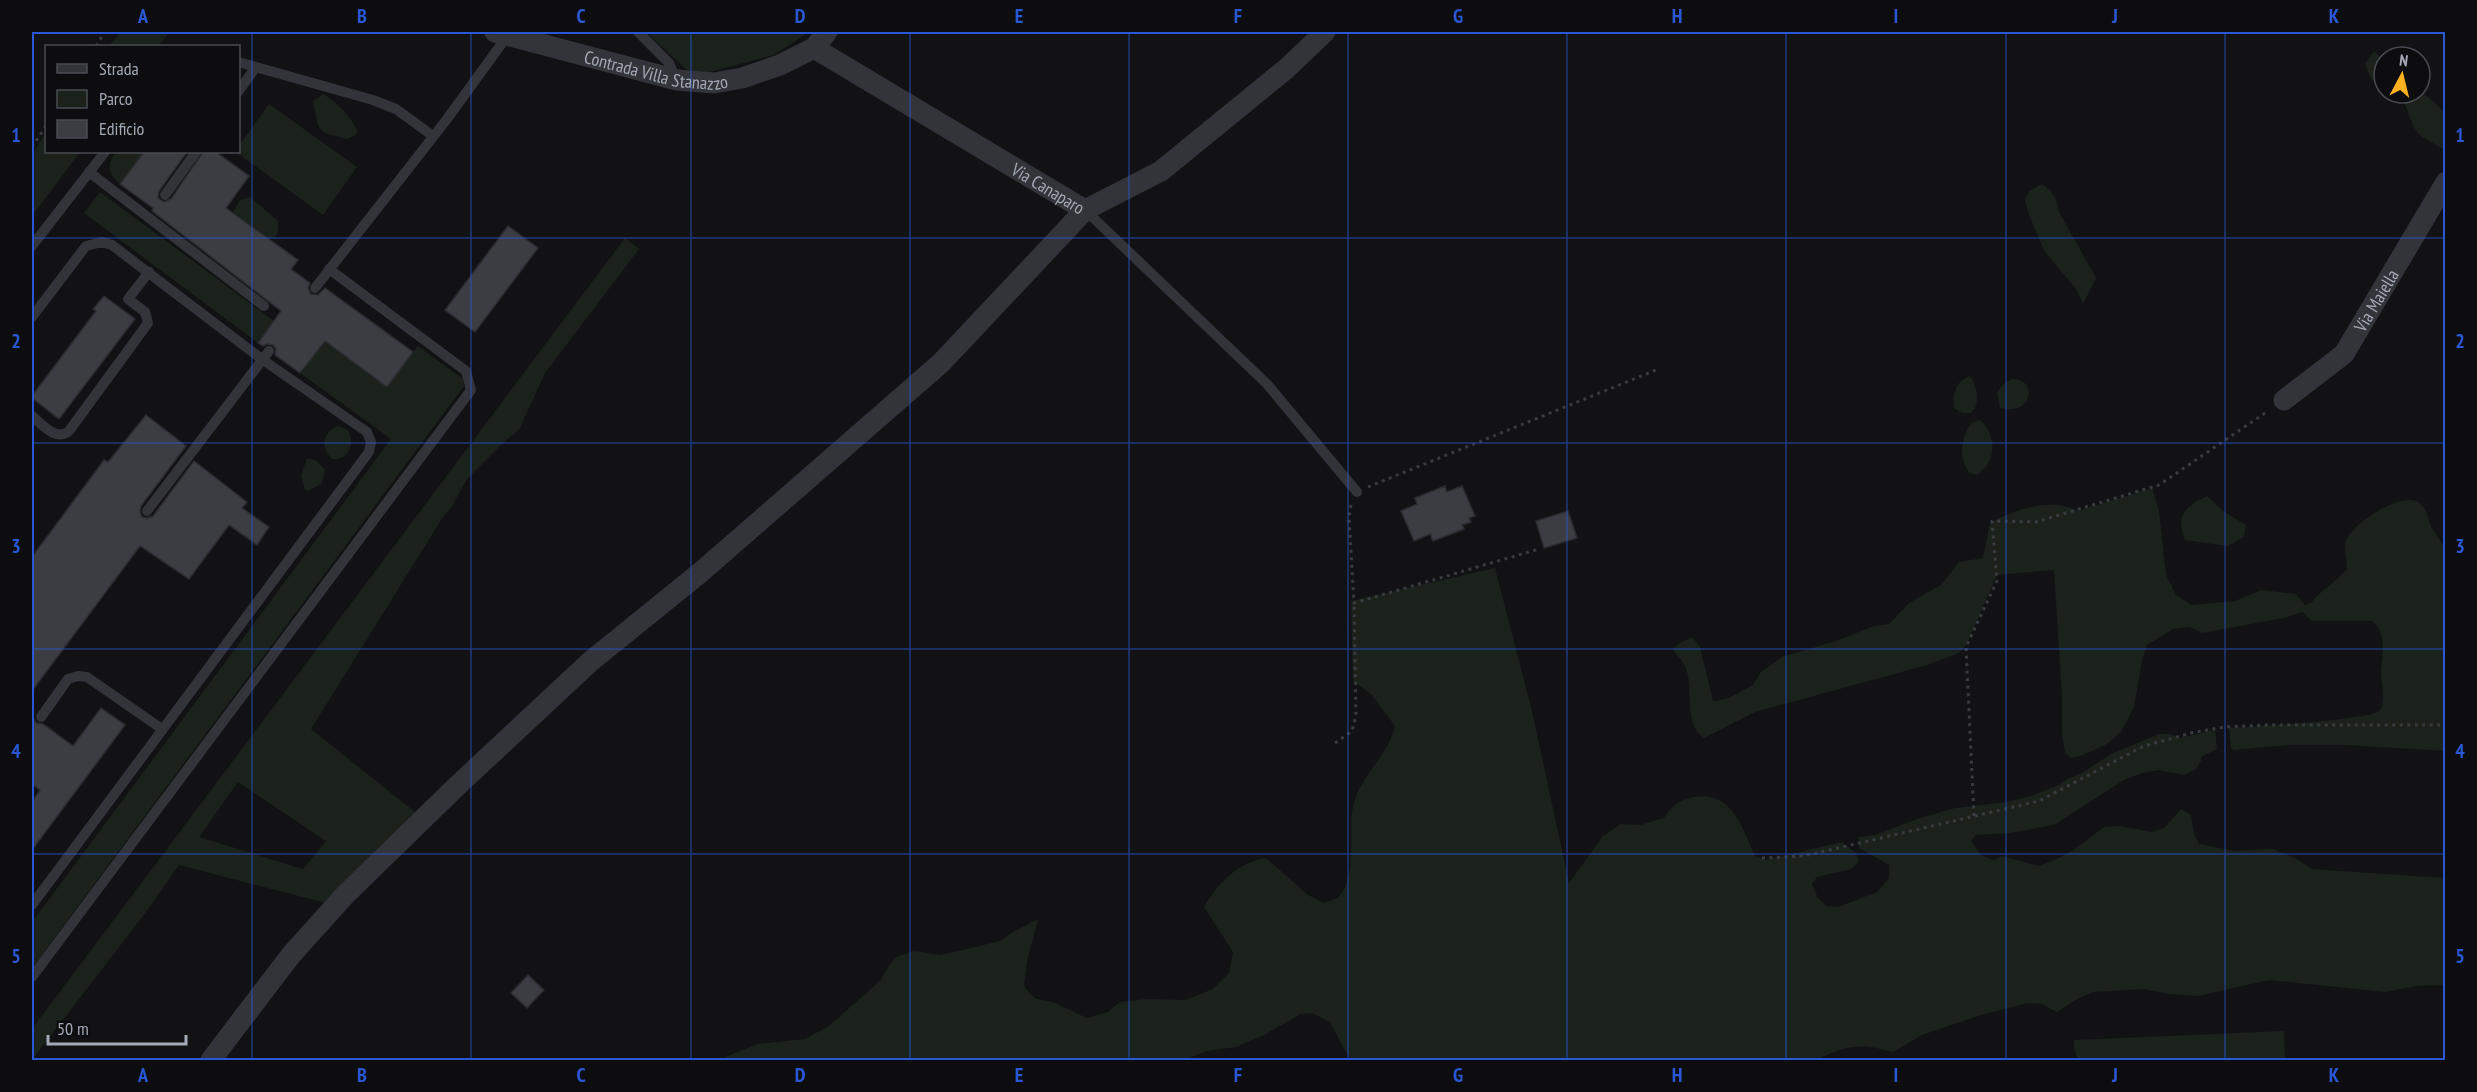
<svg xmlns="http://www.w3.org/2000/svg" width="2477" height="1092" viewBox="0 0 2477 1092" font-family="'PT Sans Narrow',sans-serif">
<style>
.green{fill:#1a221b;fill-rule:evenodd}
.building{fill:#3c3d42;stroke:#2c2c30;stroke-width:1.5}
.lines{fill:none;stroke-linecap:round;stroke-linejoin:round}
.path{stroke:#393b40;stroke-width:3;stroke-dasharray:3 4.5;stroke-linecap:butt}
.service{stroke:#333439;stroke-width:10}
.minor{stroke:#333439;stroke-width:21}
.grid{fill:none;stroke:#2a57d5;stroke-width:1.5;stroke-opacity:0.55}
.labels{text-anchor:middle;dominant-baseline:central;stroke-width:6;stroke-linejoin:round;paint-order:stroke}
.street-label{font-size:18px;fill:#a3a9b6;stroke:#0d0d0f}
.neatline{fill:none;stroke:#2a57d5;stroke-width:2}
.grid-label{font-size:20px;text-anchor:middle;font-weight:bold;fill:#2a57d5}
</style>
<rect width="100%" height="100%" fill="#121214"/>
<g class="green">
<path d="M 121,32 L 170,32 L 158,46 L 109,46 Z"/>
<path d="M 646,32 L 809,32 L 774,55 L 702,74 L 688,71 Z"/>
<path d="M 2374,51 L 2384,60 L 2384,86 L 2371,79 L 2365,64 Z"/>
<path d="M 2420,90 L 2445,112 L 2445,150 C 2438,145 2427,141 2420,135 C 2408,123 2409,103 2396,93 L 2420,93 Z"/>
<path d="M 323,94 C 337,102 350,116 357,130 L 356,135 L 347,139 L 325,133 L 318,126 L 313,101 Z"/>
<path d="M 269,104 L 357,167 L 323,215 L 236,152 L 238,152 L 239,146 Z"/>
<path d="M 46,132 L 46,152 L 80,152 L 32,216 L 32,155 Z"/>
<path d="M 115,152 L 144,152 L 120,184 C 107,172 107,167 115,152 Z"/>
<path d="M 2042,184 C 2053,191 2057,199 2059,212 L 2096,278 L 2083,304 L 2076,289 L 2045,252 L 2029,215 L 2025,200 L 2029,191 Z"/>
<path d="M 100,192 L 274,321 L 258,343 L 84,213 Z"/>
<path d="M 250,197 L 278,221 L 278,232 L 275,237 L 268,238 L 233,212 L 240,200 Z"/>
<path d="M 625,238 L 639,249 L 545,373 L 519,430 L 504,442 L 467,479 L 451,508 L 443,517 L 311,729 L 415,812 L 326,903 L 179,865 L 143,916 L 32,1060 L 32,1029 ZM 238,782 L 326,841 L 303,869 L 199,837 Z"/>
<path d="M 325,341 L 387,387 L 418,346 L 463,379 L 464,386 L 32,968 L 32,922 L 391,439 L 300,373 Z"/>
<path d="M 1970,376 C 1977,386 1981,404 1971,413 L 1962,413 L 1954,408 C 1952,394 1955,382 1970,376 Z"/>
<path d="M 2013,379 C 2039,379 2032,417 2000,408 L 1997,393 L 2005,382 Z"/>
<path d="M 1980,420 C 1998,436 1996,463 1977,475 L 1969,473 C 1958,456 1961,440 1971,423 Z"/>
<path d="M 338,426 L 347,429 C 356,442 349,461 332,459 C 320,446 322,433 338,426 Z"/>
<path d="M 307,458 L 317,461 L 325,470 L 322,483 L 309,491 L 305,490 L 301,476 Z"/>
<path d="M 2152,488 L 2159,511 L 2166,575 L 2176,595 L 2191,605 L 2235,601 L 2261,590 L 2296,594 L 2305,605 L 2311,603 C 2321,590 2336,582 2347,569 C 2347,558 2342,549 2347,538 C 2356,522 2400,492 2418,502 C 2429,509 2427,520 2433,530 C 2437,536 2442,542 2445,549 L 2445,751 L 2345,745 L 2288,745 L 2234,750 L 2231,748 L 2229,728 C 2249,727 2374,720 2380,710 C 2387,700 2380,681 2381,669 C 2383,651 2386,634 2373,621 L 2312,621 L 2302,612 L 2284,618 L 2202,633 L 2190,627 L 2173,629 L 2147,645 L 2142,661 L 2134,707 L 2121,732 L 2107,744 L 2083,755 L 2071,758 L 2065,752 L 2062,734 L 2062,697 L 2054,570 L 1997,575 L 1966,645 L 1959,653 L 1927,665 L 1755,712 L 1704,738 C 1682,723 1695,688 1685,666 C 1682,660 1677,655 1673,650 L 1678,644 L 1692,637 L 1700,647 L 1713,701 L 1729,698 L 1753,685 L 1761,672 L 1782,657 L 1836,641 L 1874,626 L 1889,624 L 1909,603 L 1941,585 L 1959,562 L 1983,558 L 1990,523 C 2015,509 2052,497 2078,511 Z"/>
<path d="M 2207,496 L 2223,511 L 2246,525 L 2244,537 L 2227,546 L 2185,540 C 2175,516 2185,506 2207,496 Z"/>
<path d="M 1495,568 L 1532,711 L 1569,883 L 1603,836 L 1621,824 L 1640,825 L 1664,818 C 1672,805 1679,800 1694,797 C 1732,790 1743,829 1755,856 L 1766,860 L 1842,842 L 1856,853 L 1859,862 L 1851,869 L 1817,877 L 1812,884 L 1818,898 L 1826,906 L 1838,907 L 1877,892 L 1889,878 L 1889,865 L 1859,848 L 1859,837 L 1875,835 L 1920,818 L 1955,808 L 2007,802 L 2030,796 L 2059,785 L 2067,779 L 2080,774 L 2113,753 L 2159,734 L 2170,734 L 2180,738 L 2215,730 L 2217,749 L 2201,757 L 2201,761 L 2196,769 L 2184,775 L 2159,770 L 2142,773 L 2124,780 L 2054,825 L 2010,833 L 1976,835 L 1971,841 L 1981,855 L 1994,860 L 2002,856 L 2039,866 L 2055,860 L 2075,849 L 2104,827 L 2120,826 L 2152,832 L 2164,828 L 2181,809 L 2191,815 L 2194,834 L 2199,844 L 2235,851 L 2273,849 L 2295,858 L 2312,869 L 2445,878 L 2445,985 L 2417,986 L 2385,992 L 2269,980 L 2198,996 L 2169,994 L 2144,989 L 2093,992 L 2077,999 L 2057,1012 L 2042,1004 L 2028,1003 L 1981,1015 L 1922,1035 L 1893,1052 C 1859,1043 1848,1045 1816,1060 L 1352,1060 L 1344,1049 L 1330,1022 L 1312,1013 L 1301,1014 L 1264,1035 L 1236,1047 L 1207,1051 L 1184,1060 L 718,1060 L 757,1044 L 805,1039 L 829,1026 L 881,980 L 888,967 L 896,957 L 914,951 L 941,955 L 1000,941 L 1011,933 L 1038,919 L 1027,961 L 1024,986 L 1034,998 L 1055,1003 L 1087,1018 L 1108,1012 L 1120,1002 L 1145,999 L 1185,1000 L 1213,989 L 1229,973 L 1233,952 L 1204,907 C 1218,883 1237,863 1266,858 L 1308,895 L 1324,903 C 1328,901 1334,900 1337,898 C 1357,882 1349,835 1352,812 C 1356,778 1388,758 1395,726 L 1371,694 L 1353,681 L 1351,601 Z"/>
<path d="M 2284,1031 L 2285,1060 L 2079,1060 L 2074,1049 L 2074,1040 Z"/>
</g>
<g class="building">
<path d="M 144,152 L 187,152 L 159,191 L 158,198 L 164,202 L 171,199 L 203,152 L 216,152 L 249,176 L 226,208 L 298,260 L 291,269 L 310,283 L 308,288 L 311,294 L 318,295 L 325,288 L 413,352 L 387,387 L 325,341 L 300,373 L 275,355 L 276,349 L 273,345 L 267,344 L 263,346 L 258,343 L 281,311 L 152,211 L 153,208 L 120,184 Z"/>
<path d="M 508,226 L 538,248 L 475,332 L 445,310 Z"/>
<path d="M 104,296 L 135,319 L 59,419 L 32,398 L 32,396 L 96,311 L 93,309 Z"/>
<path d="M 146,415 L 186,446 L 141,506 L 140,511 L 142,517 L 147,518 L 153,516 L 194,461 L 247,502 L 242,508 L 269,527 L 257,545 L 229,525 L 189,579 L 140,546 L 32,691 L 32,557 L 104,460 L 108,462 Z"/>
<path d="M 1445,486 L 1447,492 L 1462,486 L 1475,516 L 1469,518 L 1471,522 L 1462,525 L 1464,529 L 1433,541 L 1430,534 L 1414,541 L 1401,511 L 1417,504 L 1415,498 Z"/>
<path d="M 1568,511 L 1577,538 L 1544,548 L 1536,521 Z"/>
<path d="M 101,708 L 125,725 L 32,850 L 32,802 L 40,790 L 32,784 L 32,715 L 36,723 L 43,724 L 73,746 Z"/>
<path d="M 528,975 L 544,990 L 527,1008 L 511,993 Z"/>
</g>
<g class="lines">
<g class="path">
<path d="M 96,46 L 105,32"/>
<path d="M 32,147 L 46,126"/>
<path d="M 1368,487 L 1656,370"/>
<path d="M 1351,505 L 1349,517 L 1354,603 L 1539,549"/>
<path d="M 1335,743 L 1352,731 L 1356,716 L 1354,603"/>
<path d="M 1974,816 L 1966,647 L 1997,581 L 1992,521 L 2036,522 L 2159,485 L 2268,411"/>
<path d="M 1762,858 L 1804,856 L 2039,801 L 2144,746 L 2191,733 L 2224,727 L 2269,725 L 2446,725"/>
</g>
<g class="service">
<path d="M 638,32 L 669,63 L 676,80"/>
<path d="M 238,62 L 373,100 L 396,109 L 433,136"/>
<path d="M 238,92 L 256,67"/>
<path d="M 89,172 L 264,306"/>
<path d="M 165,195 L 196,152"/>
<path d="M 1085,210 L 1267,384 L 1357,492"/>
<path d="M 32,246 L 105,152"/>
<path d="M 315,288 L 447,119 L 508,35"/>
<path d="M 32,317 L 86,246 L 102,242 L 112,245 L 263,360 L 367,432 L 371,442 L 369,452 L 32,905"/>
<path d="M 32,416 C 42,424 56,442 69,431 L 148,323 L 145,312 L 128,299 L 149,272"/>
<path d="M 147,511 L 269,351"/>
<path d="M 41,717 L 68,679 L 78,676 L 87,677 L 162,729"/>
<path d="M 32,977 L 471,390 L 466,371 L 329,269"/>
</g>
<g class="minor">
<path id="s1" d="M 495,32 L 677,80 L 714,83 L 742,78 L 780,65 L 814,48 L 827,32"/>
<path id="s2" d="M 814,48 L 1085,210 L 1161,171 L 1286,69 L 1325,32"/>
<path id="s3" d="M 2284,400 L 2344,354 L 2446,182"/>
<path d="M 211,1060 L 291,955 L 345,895 L 457,786 L 591,661 L 701,572 L 941,363 L 1085,210"/>
</g>
</g>
<path class="grid" d="M 252,32 L 252,1060M 471,32 L 471,1060M 691,32 L 691,1060M 910,32 L 910,1060M 1129,32 L 1129,1060M 1348,32 L 1348,1060M 1567,32 L 1567,1060M 1786,32 L 1786,1060M 2006,32 L 2006,1060M 2225,32 L 2225,1060M 32,238 L 2446,238M 32,443 L 2446,443M 32,649 L 2446,649M 32,854 L 2446,854"/>
<g class="labels">
<g class="street-label">
<text stroke="none"><textPath href="#s1" startOffset="166">Contrada Villa Stanazzo</textPath></text>
<text stroke="none"><textPath href="#s2" startOffset="273">Via Canaparo</textPath></text>
<text stroke="none"><textPath href="#s3" startOffset="138">Via Maiella</textPath></text>
</g>
</g>
<rect width="2477" height="1092" fill="none" stroke="#0d0d0f" stroke-width="66"/>
<rect x="45" y="45" width="195" height="108" fill="#0d0d0f" stroke="#494b52" stroke-width="1.5"/>
<rect x="57" y="64" width="30" height="9" fill="#333439" stroke="#494b52" stroke-width="1.5"/>
<text x="99" y="75" font-size="18" fill="#a3a9b6">Strada</text>
<rect x="57" y="90" width="30" height="18" fill="#1a221b" stroke="#494b52" stroke-width="1.5"/>
<text x="99" y="105" font-size="18" fill="#a3a9b6">Parco</text>
<rect x="57" y="120" width="30" height="18" fill="#3c3d42" stroke="#494b52" stroke-width="1.5"/>
<text x="99" y="135" font-size="18" fill="#a3a9b6">Edificio</text>
<g transform="translate(2402 75) rotate(7)"><circle r="28" fill="#0d0d0f" stroke="#494b52" stroke-width="1.5"/>
<path d="M0-4.5L10 22L0 15L-10 22Z" fill="#feb120"/>
<text y="-9" font-size="16" font-weight="bold" text-anchor="middle" fill="#a3a9b6">N</text>
</g>
<path d="M48 1035v9h138v-9" fill="none" stroke="#a3a9b6" stroke-width="3"/>
<text x="57" y="1035" font-size="18" fill="#a3a9b6" stroke="#0d0d0f" stroke-width="4.5" paint-order="stroke">50 m</text>
<rect x="33" y="33" width="2411" height="1026" class="neatline"/>
<g class="grid-label">
<text x="143" y="23">A</text>
<text x="362" y="23">B</text>
<text x="581" y="23">C</text>
<text x="800" y="23">D</text>
<text x="1019" y="23">E</text>
<text x="1238" y="23">F</text>
<text x="1458" y="23">G</text>
<text x="1677" y="23">H</text>
<text x="1896" y="23">I</text>
<text x="2115" y="23">J</text>
<text x="2334" y="23">K</text>
<text x="16" y="142">1</text>
<text x="2460" y="142">1</text>
<text x="16" y="348">2</text>
<text x="2460" y="348">2</text>
<text x="16" y="553">3</text>
<text x="2460" y="553">3</text>
<text x="16" y="758">4</text>
<text x="2460" y="758">4</text>
<text x="16" y="963">5</text>
<text x="2460" y="963">5</text>
<text x="143" y="1082">A</text>
<text x="362" y="1082">B</text>
<text x="581" y="1082">C</text>
<text x="800" y="1082">D</text>
<text x="1019" y="1082">E</text>
<text x="1238" y="1082">F</text>
<text x="1458" y="1082">G</text>
<text x="1677" y="1082">H</text>
<text x="1896" y="1082">I</text>
<text x="2115" y="1082">J</text>
<text x="2334" y="1082">K</text>
</g>
</svg>
